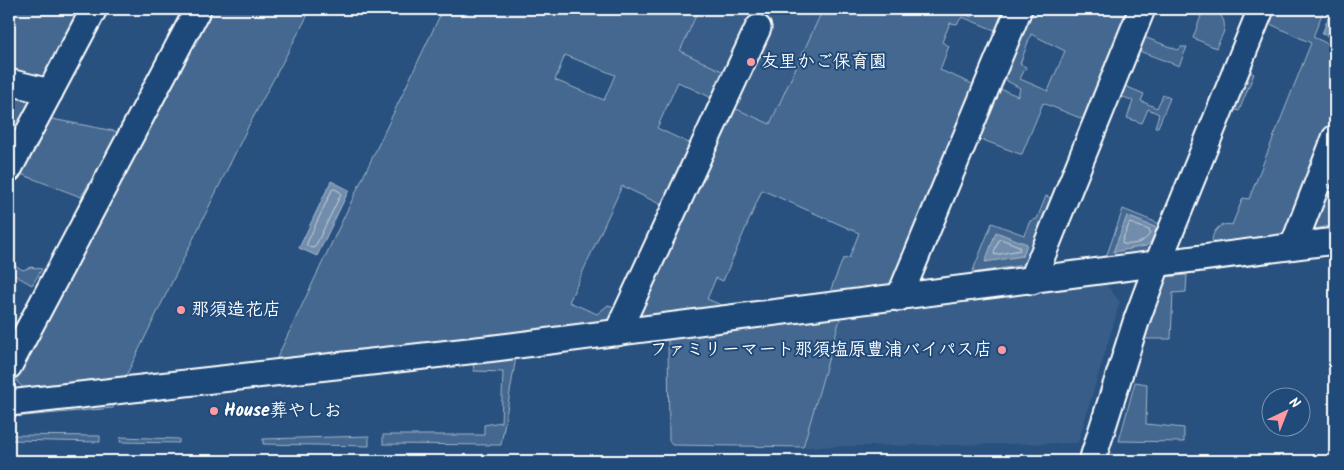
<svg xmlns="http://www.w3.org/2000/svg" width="1344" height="470" viewBox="0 0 1344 470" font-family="Kalam,'Klee One',sans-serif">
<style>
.built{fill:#375d88}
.green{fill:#446890;stroke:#a2b4c8;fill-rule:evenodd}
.water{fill:#718dab;stroke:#aabbcd}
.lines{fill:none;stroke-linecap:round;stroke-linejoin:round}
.shore{stroke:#c6d1dd;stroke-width:1}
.minor-casing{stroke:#fff;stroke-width:29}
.minor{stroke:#1f4a7a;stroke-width:25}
.poi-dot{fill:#ff9aa2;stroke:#1f4a7a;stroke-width:2}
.labels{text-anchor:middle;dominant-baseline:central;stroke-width:4;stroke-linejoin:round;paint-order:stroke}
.poi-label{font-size:18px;font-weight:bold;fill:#fff;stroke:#1f4a7a;text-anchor:start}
</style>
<rect width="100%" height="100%" fill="#28517f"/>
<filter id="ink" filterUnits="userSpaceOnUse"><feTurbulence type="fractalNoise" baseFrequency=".02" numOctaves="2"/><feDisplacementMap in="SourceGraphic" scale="10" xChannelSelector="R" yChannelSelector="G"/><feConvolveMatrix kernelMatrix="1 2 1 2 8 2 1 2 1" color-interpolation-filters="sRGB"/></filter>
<g filter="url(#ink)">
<g class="built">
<path d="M 700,9 L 823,9 L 770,125 L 732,107 L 743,81 L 680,52 Z"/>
<path d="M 1101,278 L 1120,302 L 1078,443 L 803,447 L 841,313 Z"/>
</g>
<g class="green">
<path d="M 9,9 L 80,9 L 9,153 Z"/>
<path d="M 205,9 L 311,9 L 248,127 L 127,374 L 121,380 L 28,392 L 17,382 L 16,365 Z"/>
<path d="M 443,9 L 699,9 L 680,51 L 726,73 L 714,99 L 678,82 L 657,128 L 693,145 L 664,206 L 622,186 L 569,302 L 597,314 L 608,305 L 619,308 L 616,314 L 608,322 L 556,329 L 275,362 ZM 565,55 L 615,75 L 604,100 L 555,80 Z"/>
<path d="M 823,9 L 956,9 L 955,11 L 972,17 L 960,12 L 961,9 L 1005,9 L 997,31 L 962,17 L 957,24 L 950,23 L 942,42 L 949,46 L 940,70 L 975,85 L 895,278 L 888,287 L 829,294 L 843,259 L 849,258 L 859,233 L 762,190 L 723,281 L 716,278 L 707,299 L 726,307 L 642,320 L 638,313 L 732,107 L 770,124 Z"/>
<path d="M 1029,9 L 1130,9 L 1085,120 L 1043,103 L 1022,154 L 1020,154 L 975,137 L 998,88 L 1018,96 L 1020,88 L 1007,81 L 1005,66 ZM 1031,34 L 1065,51 L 1048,91 L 1020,79 L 1026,67 L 1020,64 Z"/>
<path d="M 1181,9 C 1196,9 1228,5 1224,30 C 1223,36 1218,42 1216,48 L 1193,38 L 1201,16 Z"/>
<path d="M 1273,9 L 1324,9 L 1313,37 L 1335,47 L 1335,110 L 1286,236 L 1216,245 L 1212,240 C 1213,230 1221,222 1232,225 L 1243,198 L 1249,199 L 1311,43 L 1268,23 Z"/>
<path d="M 1144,37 L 1178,50 L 1181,47 L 1187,47 L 1179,66 L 1139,51 Z"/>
<path d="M 1248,71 L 1254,74 L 1239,111 L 1233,109 Z"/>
<path d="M 1125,81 L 1125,86 L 1144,94 L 1141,101 L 1157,108 L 1163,95 L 1170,98 L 1158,127 L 1155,127 L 1159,114 L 1148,109 L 1142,123 L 1127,118 L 1133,101 L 1117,94 Z"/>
<path d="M 47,118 L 119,132 L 81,197 L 18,173 Z"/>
<path d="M 1335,162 L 1335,225 L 1314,229 L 1311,223 Z"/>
<path d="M 1046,196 L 1054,199 L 1031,258 L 1024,265 L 972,273 L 992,223 L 1024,235 L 1030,221 L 1037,219 Z"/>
<path d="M 1123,209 L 1165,226 L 1156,246 L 1148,252 L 1105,260 Z"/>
<path d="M 9,262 L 23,270 L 31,267 L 42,269 L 32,285 L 9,272 Z"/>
<path d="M 1187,275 L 1186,292 L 1173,293 L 1171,339 L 1144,339 L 1161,277 Z"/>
<path d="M 837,315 L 840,319 L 803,447 L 672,445 L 669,441 L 668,336 Z"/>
<path d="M 516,357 L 501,445 L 383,444 L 383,435 L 484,435 L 484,425 L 501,422 L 503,372 L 474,371 L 473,362 Z"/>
<path d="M 1135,382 L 1147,384 L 1146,424 L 1184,428 L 1184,442 L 1119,441 Z"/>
<path d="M 115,403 L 113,408 L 13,417 L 10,435 L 100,436 L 100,442 L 9,440 L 9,415 Z"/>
<path d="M 369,436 L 369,446 L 263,444 L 263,439 Z"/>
<path d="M 121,437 L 179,439 L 179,443 L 120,442 Z"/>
</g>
<g class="water">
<path d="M 1330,13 L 1335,15 L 1335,39 L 1322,34 Z"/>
<path d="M 331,181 L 349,190 L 317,256 L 299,248 Z"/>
<path d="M 1127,216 L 1157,228 L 1151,242 L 1146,246 L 1113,252 Z"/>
<path d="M 996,232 L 1027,244 L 1023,256 L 985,262 Z"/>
</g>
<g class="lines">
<g class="shore">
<path d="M 335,189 L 340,192 L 341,194 L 315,247 L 312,248 L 307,246 L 307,243 L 332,190 Z"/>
<path d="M 1130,223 L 1149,230 L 1150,233 C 1145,243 1134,245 1123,244 L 1122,242 Z"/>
<path d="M 1001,239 L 1019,246 L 1020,250 L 995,255 L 994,252 L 999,240 Z"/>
</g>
<g class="minor-casing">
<g id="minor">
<path d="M 9,82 L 50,92"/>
<path d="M 9,169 L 94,9"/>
<path d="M 1293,246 L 1335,138"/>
<path d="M 1032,281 L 1142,9"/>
<path d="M 899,298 L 1019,9"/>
<path d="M 617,333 L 758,28"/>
<path d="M 9,366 L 198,9"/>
<path d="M 9,403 L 495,348 L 1335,241"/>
<path d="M 1092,461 L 1137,319 L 1157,265 L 1261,9"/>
</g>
</g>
<use href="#minor" class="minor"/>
</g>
</g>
<g class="poi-dot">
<circle cx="751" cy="62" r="5"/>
<circle cx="181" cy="310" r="5"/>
<circle cx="1002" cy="350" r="5"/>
<circle cx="214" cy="411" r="5"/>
</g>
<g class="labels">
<g class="poi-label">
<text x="761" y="62">友里かご保育園</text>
<text x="191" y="310">那須造花店</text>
<text x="992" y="350" text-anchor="end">ファミリーマート那須塩原豊浦バイパス店</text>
<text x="224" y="411">House葬やしお</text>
</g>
</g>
<rect width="1344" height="470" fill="none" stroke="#1f4a7a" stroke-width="30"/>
<rect x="15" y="15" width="1314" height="440" fill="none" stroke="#fff" stroke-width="2" filter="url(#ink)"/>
<g transform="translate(1286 412) rotate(43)"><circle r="24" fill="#1f4a7a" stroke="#7992af"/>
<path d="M0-4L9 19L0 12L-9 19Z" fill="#ff9aa2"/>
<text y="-8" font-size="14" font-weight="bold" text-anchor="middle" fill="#ffffff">N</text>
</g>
</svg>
